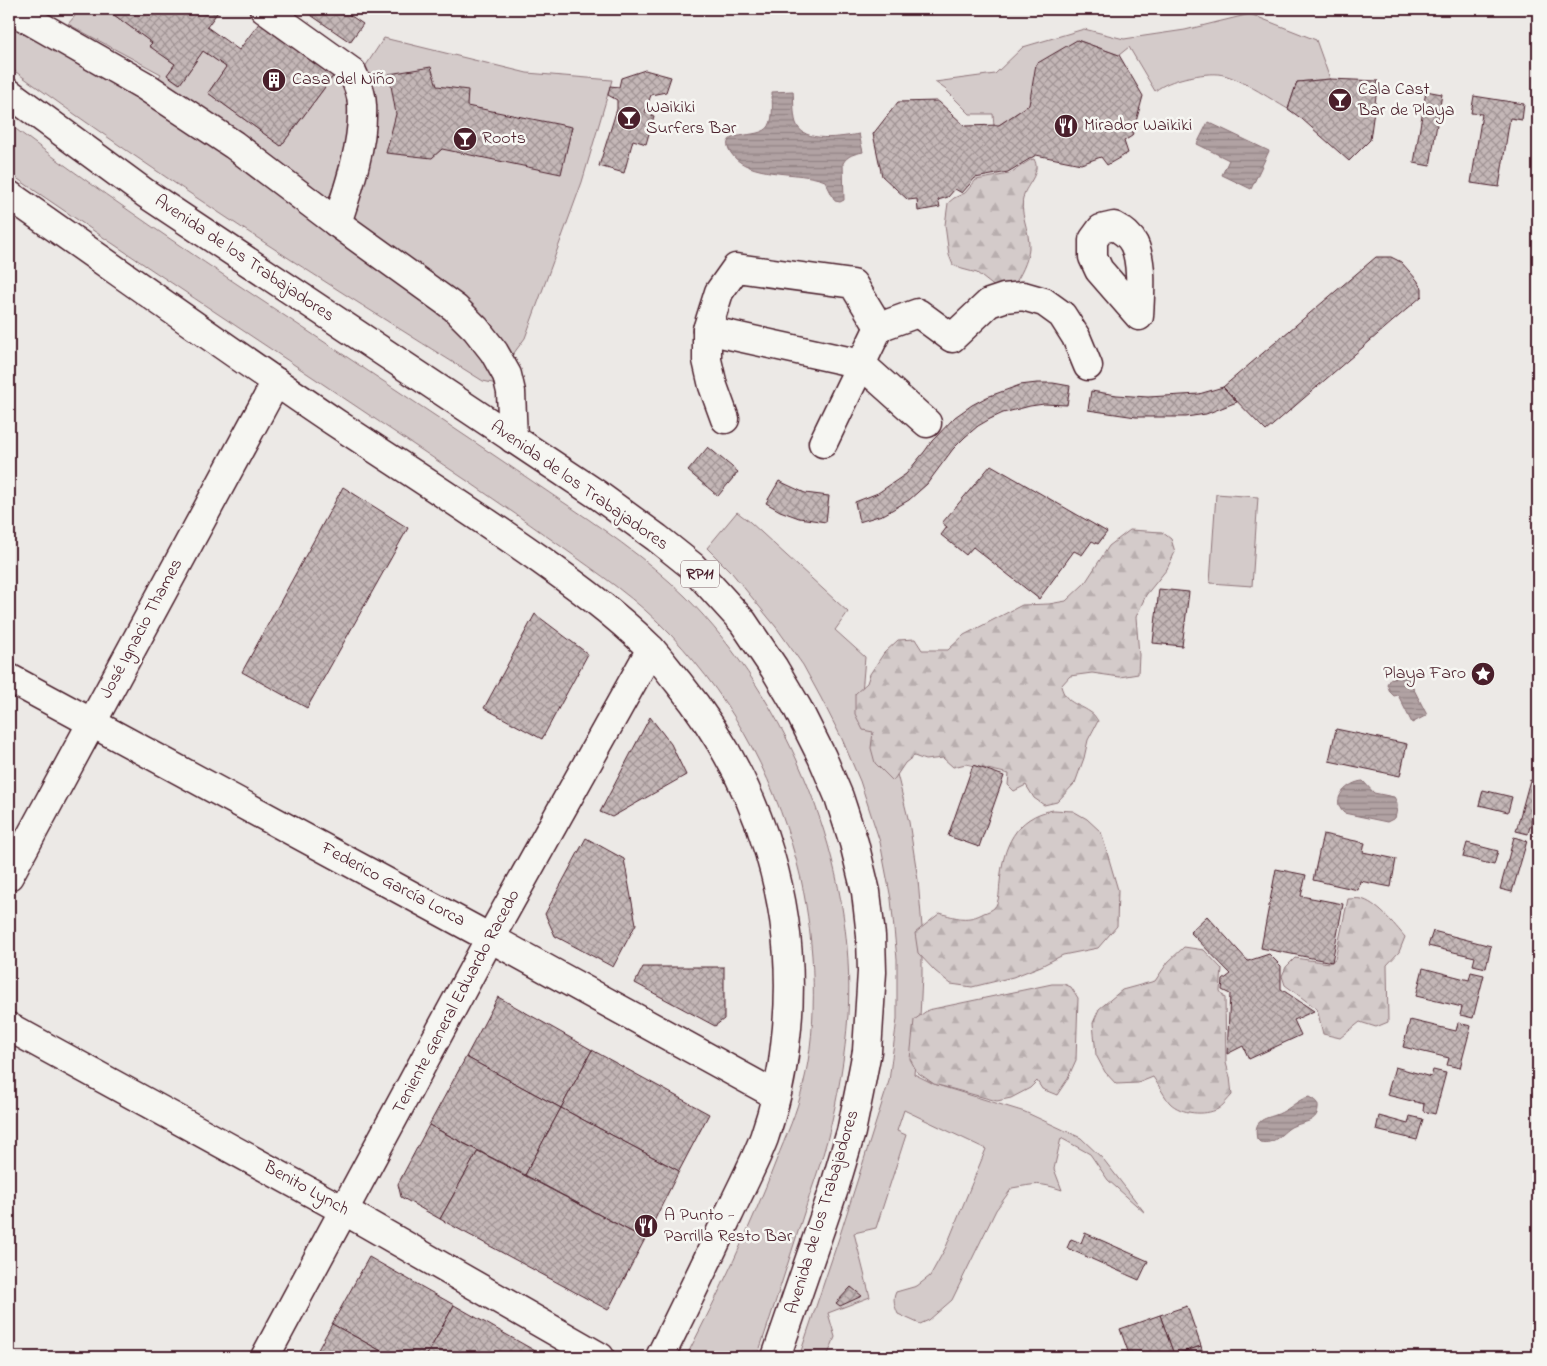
<svg xmlns="http://www.w3.org/2000/svg" width="1547" height="1366" viewBox="0 0 1547 1366" font-family="'Indie Flower',sans-serif">
<style>
.grass{fill:#d4cbca;stroke:#8f757a}
.forest{fill:url(#forest-firs);stroke:#8f757a}
.water{fill:url(#water-rules);stroke:#886e73}
.building{fill:url(#building-cross-hatch);stroke:#4a1f2b}
.lines{fill:none;stroke-linecap:round;stroke-linejoin:round}
.minor-casing{stroke:#4a1f2b;stroke-width:31}
.major-casing{stroke:#4a1f2b;stroke-width:31}
.minor{stroke:#f6f6f2;stroke-width:28}
.major{stroke:#f6f6f2;stroke-width:28}
.labels{text-anchor:middle;dominant-baseline:central;stroke-width:5;stroke-linejoin:round;paint-order:stroke}
.shield{fill:#f6f6f2;stroke:#7e6067;stroke-width:1}
.shield-label{font-size:16px;font-weight:bold;fill:#4a1f2b}
.poi-label{font-size:18px;fill:#4a1f2b;stroke:#f6f6f2;text-anchor:start}
.street-label{font-size:18px;fill:#4a1f2b;stroke:#f6f6f2}
</style>
<defs>
<pattern id="forest-firs" width="22" height="20" patternUnits="userSpaceOnUse" patternTransform="scale(1.25)"><rect width="22" height="20" fill="#d4cbca"/><path d="M5 1l3.5 6h-7zM16 11l3.5 6h-7z" fill="#b8aeae"/></pattern>
<pattern id="water-rules" width="6" height="5" patternUnits="userSpaceOnUse" patternTransform="scale(1.25)"><rect width="6" height="5" fill="#b1a2a3"/><path d="M0 2.5h6" fill="none" stroke="#928385"/></pattern>
<pattern id="building-cross-hatch" width="8" height="8" patternUnits="userSpaceOnUse" patternTransform="scale(1.25)"><rect width="8" height="8" fill="#c4b7b7"/><path d="M0 0l8 8M0 8l8-8" fill="none" stroke="#a19495"/></pattern>
</defs>
<rect width="100%" height="100%" fill="#ece9e6"/>
<filter id="ink" filterUnits="userSpaceOnUse"><feTurbulence type="fractalNoise" baseFrequency=".02" numOctaves="2"/><feDisplacementMap in="SourceGraphic" scale="10" xChannelSelector="R" yChannelSelector="G"/><feConvolveMatrix kernelMatrix="1 2 1 2 8 2 1 2 1" color-interpolation-filters="sRGB"/></filter>
<g filter="url(#ink)">
<g class="grass">
<path d="M 81,9 L 106,9 L 152,43 L 150,46 L 175,64 L 167,75 L 179,84 L 203,51 L 226,67 L 208,93 L 281,146 L 338,70 L 352,99 L 340,177 L 327,200 L 204,108 L 157,81 L 161,74 L 68,24 Z"/>
<path d="M 1250,14 L 1316,40 L 1330,79 L 1297,82 L 1288,109 C 1270,99 1238,76 1218,74 C 1207,73 1194,76 1184,78 C 1173,81 1164,84 1155,91 L 1129,47 L 1119,55 L 1077,40 L 1029,105 L 999,125 L 994,126 L 993,114 L 970,114 L 945,89 L 935,82 L 995,74 L 1023,47 L 1084,29 L 1124,39 L 1185,30 Z"/>
<path d="M 9,24 L 150,106 L 202,138 L 466,332 L 497,384 L 483,381 C 322,281 162,179 9,67 Z"/>
<path d="M 384,38 L 527,73 L 612,80 L 582,182 L 525,338 L 514,353 L 507,359 L 352,224 L 363,70 Z"/>
<path d="M 9,124 C 136,220 271,306 404,395 C 454,428 504,462 554,496 C 599,526 646,558 685,596 C 790,701 857,867 848,1015 C 845,1056 838,1097 828,1137 C 821,1164 811,1190 803,1216 C 788,1263 773,1310 757,1357 L 686,1357 C 719,1293 750,1229 776,1161 C 786,1136 797,1112 803,1086 C 819,1021 815,944 801,879 C 779,786 737,705 671,635 C 638,600 598,573 559,545 C 501,503 441,463 381,423 C 257,339 132,258 9,173 Z"/>
<path d="M 1216,494 L 1258,497 L 1252,586 L 1210,583 Z"/>
<path d="M 737,512 L 750,522 L 848,612 L 835,630 L 865,657 L 862,693 L 892,754 L 909,822 L 918,880 L 922,927 L 922,975 L 920,1017 L 914,1074 L 934,1084 L 1025,1112 L 1081,1138 L 1104,1160 L 1145,1213 L 1108,1180 L 1090,1154 L 1061,1138 L 1054,1169 L 1062,1190 C 1039,1182 1036,1184 1012,1188 L 996,1210 L 952,1300 L 929,1320 L 920,1324 L 898,1314 C 895,1307 892,1300 896,1292 L 917,1286 L 930,1276 L 946,1247 L 986,1149 L 904,1110 L 897,1131 L 906,1135 L 876,1228 L 854,1233 L 870,1297 L 828,1313 L 835,1337 L 827,1357 L 799,1357 L 839,1238 L 889,1081 L 897,1019 L 897,959 L 891,899 L 880,842 L 860,781 L 842,739 L 821,698 L 803,665 L 776,627 L 732,573 L 707,548 Z"/>
</g>
<g class="forest">
<path d="M 1034,159 C 1041,172 1029,182 1024,194 C 1018,213 1030,229 1029,248 C 1028,262 1020,276 1013,287 L 996,288 L 977,273 L 962,269 L 953,265 L 949,255 L 945,225 L 948,203 L 954,198 L 965,193 L 976,180 L 1009,174 L 1030,160 Z"/>
<path d="M 1130,530 L 1162,532 L 1171,539 L 1175,552 L 1167,569 L 1146,595 L 1136,617 L 1139,655 L 1138,674 L 1120,677 L 1092,673 L 1070,676 L 1061,686 C 1066,704 1077,703 1090,712 C 1094,714 1096,718 1098,721 L 1088,740 L 1084,758 L 1075,783 L 1057,802 L 1044,805 L 1034,798 L 1026,785 L 1014,791 L 1008,785 L 1009,774 L 966,764 L 953,767 L 943,758 L 925,760 L 914,756 L 905,763 L 893,781 L 875,763 L 871,748 L 873,732 L 863,730 L 855,714 L 855,694 L 867,683 L 870,674 L 884,653 L 898,640 L 915,639 L 922,650 L 948,650 L 964,635 L 1022,605 L 1049,604 L 1066,601 L 1085,583 L 1109,546 Z"/>
<path d="M 1053,810 L 1073,811 L 1087,819 L 1101,832 L 1118,890 L 1117,926 L 1098,948 L 1063,955 L 1041,966 L 1013,977 L 972,987 L 951,984 L 935,971 L 918,953 L 915,933 L 940,913 C 956,918 968,922 984,913 C 987,912 992,910 994,908 C 1000,902 999,889 1000,882 C 1003,847 1015,817 1053,810 Z"/>
<path d="M 1348,899 C 1352,899 1357,898 1361,899 C 1376,902 1395,925 1405,937 L 1399,952 L 1387,965 L 1388,1022 L 1376,1027 L 1360,1022 L 1340,1038 L 1323,1034 L 1317,1009 L 1285,985 L 1282,976 L 1286,967 L 1295,958 L 1329,963 L 1335,959 Z"/>
<path d="M 1184,947 L 1204,950 L 1222,969 L 1220,991 L 1225,998 L 1226,1063 L 1230,1077 L 1232,1095 C 1228,1099 1223,1106 1218,1109 C 1205,1116 1181,1114 1170,1103 C 1166,1099 1158,1084 1153,1077 L 1138,1083 L 1116,1084 L 1105,1072 L 1096,1055 L 1093,1023 L 1099,1009 L 1122,990 L 1155,981 L 1168,962 Z"/>
<path d="M 1052,984 L 1064,984 L 1071,987 L 1078,998 L 1076,1060 L 1067,1080 L 1057,1095 L 1042,1089 L 1037,1081 L 1030,1088 L 1011,1098 L 997,1101 L 934,1084 L 917,1072 L 910,1059 L 914,1020 L 928,1010 Z"/>
</g>
<g class="water">
<path d="M 793,91 C 794,101 793,113 796,123 C 803,144 842,137 859,134 L 863,152 C 854,154 848,155 843,163 L 844,200 L 840,202 L 835,201 L 825,181 C 798,170 748,179 731,153 C 715,128 760,141 769,126 C 774,117 772,102 772,92 Z"/>
<path d="M 1208,122 L 1269,151 L 1251,189 L 1222,175 L 1229,160 L 1197,144 Z"/>
<path d="M 1405,672 L 1427,715 L 1412,723 L 1398,695 L 1394,696 L 1390,692 L 1387,684 L 1390,679 Z"/>
<path d="M 1363,781 L 1374,793 L 1394,797 C 1399,804 1397,810 1395,818 L 1387,822 L 1344,813 C 1329,799 1348,782 1363,781 Z"/>
<path d="M 1309,1097 C 1314,1100 1319,1102 1318,1109 C 1317,1123 1301,1122 1291,1127 C 1280,1134 1275,1145 1260,1142 L 1257,1139 C 1252,1115 1270,1120 1284,1111 C 1293,1106 1299,1099 1309,1097 Z"/>
</g>
<g class="building">
<path d="M 106,9 L 220,9 L 207,27 L 239,50 L 260,22 L 334,75 L 281,146 L 208,93 L 226,67 L 203,51 L 180,84 L 167,75 L 175,64 L 149,46 L 152,43 Z"/>
<path d="M 302,9 L 341,9 L 363,24 L 350,42 Z"/>
<path d="M 1077,40 L 1119,55 L 1143,96 L 1132,136 L 1124,141 L 1128,153 L 1107,165 L 1101,157 L 1081,164 L 1036,155 L 1008,172 L 975,178 L 962,193 L 955,189 L 948,197 L 938,200 L 940,207 L 918,211 L 917,199 L 908,200 L 882,176 L 873,134 L 898,102 L 938,101 L 965,126 L 999,125 L 1029,105 L 1036,64 Z"/>
<path d="M 431,67 L 437,86 L 468,90 L 467,106 L 572,127 L 561,174 L 442,149 L 432,158 L 386,153 L 396,114 L 389,74 Z"/>
<path d="M 645,70 L 671,77 L 666,92 L 651,95 L 645,112 L 654,116 L 646,144 L 633,140 L 624,173 L 599,166 L 617,109 L 617,100 L 608,95 L 610,86 L 619,87 L 621,78 Z"/>
<path d="M 1330,79 L 1378,81 L 1370,140 L 1349,161 L 1302,119 L 1288,109 L 1297,82 Z"/>
<path d="M 1426,91 L 1442,94 L 1430,166 L 1414,163 Z"/>
<path d="M 1474,96 L 1524,104 L 1522,120 L 1510,118 L 1499,187 L 1471,183 L 1482,114 L 1471,113 Z"/>
<path d="M 1376,257 L 1391,257 L 1401,262 L 1417,280 L 1422,288 L 1422,296 L 1266,431 L 1223,387 Z"/>
<path d="M 1037,383 L 1053,383 L 1070,386 L 1067,405 L 1044,404 L 1030,406 L 1003,413 L 990,419 L 978,426 L 965,437 L 953,449 L 927,484 L 909,500 L 885,514 L 859,522 L 855,502 L 878,493 L 906,474 L 925,451 L 932,441 L 955,417 L 972,405 L 987,397 L 1020,385 Z"/>
<path d="M 1223,387 L 1237,402 L 1206,414 L 1186,417 L 1136,417 L 1088,410 L 1091,391 L 1117,395 L 1148,397 L 1199,394 Z"/>
<path d="M 708,447 L 738,472 L 718,496 L 688,471 Z"/>
<path d="M 991,465 L 1107,532 L 1098,544 L 1092,541 L 1082,555 L 1074,551 L 1039,599 L 973,547 L 966,555 L 941,535 L 947,527 L 942,523 Z"/>
<path d="M 779,481 L 805,493 L 829,496 L 826,522 L 799,518 L 780,511 L 766,503 Z"/>
<path d="M 343,487 L 408,528 L 307,708 L 242,672 Z"/>
<path d="M 1159,589 L 1189,592 L 1182,646 L 1153,643 Z"/>
<path d="M 535,614 L 588,654 L 542,739 L 484,708 Z"/>
<path d="M 650,717 L 671,744 L 686,775 L 612,817 L 600,812 Z"/>
<path d="M 1336,729 L 1407,744 L 1400,776 L 1329,761 Z"/>
<path d="M 973,765 L 1004,776 L 979,847 L 948,836 Z"/>
<path d="M 1530,780 L 1538,782 L 1538,797 L 1528,834 L 1516,831 Z"/>
<path d="M 1483,790 L 1512,797 L 1508,812 L 1479,805 Z"/>
<path d="M 1323,834 L 1365,843 L 1363,852 L 1396,859 L 1391,887 L 1360,881 L 1358,890 L 1313,880 Z"/>
<path d="M 1514,837 L 1527,841 L 1512,892 L 1500,889 Z"/>
<path d="M 586,838 L 624,859 L 636,924 L 613,967 L 555,936 L 545,914 Z"/>
<path d="M 1467,843 L 1498,851 L 1494,865 L 1463,857 Z"/>
<path d="M 1276,869 L 1306,875 L 1301,896 L 1343,904 L 1332,962 L 1261,948 Z"/>
<path d="M 1207,916 L 1248,961 L 1269,954 L 1281,966 L 1281,989 L 1314,1011 L 1294,1020 L 1301,1035 L 1249,1059 L 1243,1046 L 1227,1054 L 1230,994 L 1222,990 L 1223,980 L 1231,974 L 1190,932 Z"/>
<path d="M 1433,931 L 1491,946 L 1486,968 L 1473,965 L 1475,957 L 1428,946 Z"/>
<path d="M 643,967 L 724,967 L 724,1019 L 715,1026 L 635,983 Z"/>
<path d="M 1423,968 L 1469,980 L 1471,972 L 1484,975 L 1473,1018 L 1460,1015 L 1462,1007 L 1416,996 Z"/>
<path d="M 498,997 L 592,1050 L 561,1108 L 466,1057 Z"/>
<path d="M 1410,1020 L 1456,1031 L 1458,1023 L 1471,1026 L 1460,1068 L 1447,1065 L 1449,1058 L 1403,1047 Z"/>
<path d="M 592,1050 L 709,1114 L 679,1171 L 561,1108 Z"/>
<path d="M 466,1057 L 561,1108 L 525,1175 L 429,1125 Z"/>
<path d="M 1395,1067 L 1431,1077 L 1433,1070 L 1446,1073 L 1435,1114 L 1423,1111 L 1424,1104 L 1387,1095 Z"/>
<path d="M 561,1108 L 679,1171 L 645,1239 L 525,1175 Z"/>
<path d="M 1379,1116 L 1408,1124 L 1410,1116 L 1423,1119 L 1417,1140 L 1376,1130 Z"/>
<path d="M 429,1125 L 478,1151 L 440,1219 L 401,1197 L 398,1184 Z"/>
<path d="M 478,1151 L 645,1239 L 608,1310 L 440,1219 Z"/>
<path d="M 1085,1233 L 1148,1261 L 1139,1280 L 1067,1248 L 1071,1239 L 1081,1243 Z"/>
<path d="M 369,1257 L 454,1305 L 426,1357 L 392,1357 L 332,1324 Z"/>
<path d="M 851,1287 L 862,1296 L 840,1306 L 836,1303 Z"/>
<path d="M 454,1305 L 546,1357 L 426,1357 Z"/>
<path d="M 1187,1306 L 1201,1346 L 1174,1355 L 1160,1315 Z"/>
<path d="M 1160,1315 L 1174,1355 L 1201,1346 L 1204,1357 L 1130,1357 L 1120,1329 Z"/>
<path d="M 332,1324 L 392,1357 L 314,1357 Z"/>
</g>
<g class="lines">
<g class="minor-casing">
<g id="minor">
<path d="M 10,9 L 145,86 L 234,145 L 337,223 L 455,308 L 476,329 L 494,352 L 507,375 L 511,392 L 513,439"/>
<path d="M 264,9 L 352,72 C 357,82 362,93 362,105 C 364,143 349,187 337,223"/>
<path d="M 1114,226 C 1122,230 1130,236 1134,244 C 1143,263 1140,296 1139,316 L 1099,270 L 1093,257 L 1093,240 L 1101,229 Z"/>
<path d="M 707,330 L 861,364 L 927,423"/>
<path d="M 725,419 L 713,386 L 707,360 L 707,330 L 719,292 L 736,268 L 853,284 L 879,327"/>
<path d="M 823,443 L 879,327 L 918,313 L 952,338 L 989,303 L 1004,298 L 1023,296 L 1044,302 L 1062,315 L 1076,337 L 1088,366"/>
<path d="M 9,678 L 490,938 L 776,1095"/>
<path d="M 9,876 L 276,382"/>
<path d="M 9,1027 L 345,1211 L 600,1357"/>
<path d="M 265,1357 L 490,938 L 651,649"/>
</g>
</g>
<g class="major-casing">
<g id="major">
<path d="M 9,93 L 145,193 L 598,495 L 657,538 L 692,566 L 743,622 L 774,668 L 797,707 L 822,757 L 839,797 L 854,843 L 866,892 L 871,936 L 872,972 L 867,1051 L 859,1093 L 851,1132 L 834,1189 L 776,1357"/>
<path d="M 9,195 C 118,271 226,349 336,423 C 404,468 472,511 538,558 C 577,586 613,612 648,646 C 659,657 668,670 678,682 C 762,785 802,914 785,1046 C 782,1077 774,1109 764,1138 C 754,1164 740,1190 728,1216 C 706,1264 683,1310 660,1357"/>
</g>
</g>
<use href="#minor" class="minor"/>
<use href="#major" class="major"/>
</g>
</g>
<defs>
<g id="building-disc" transform="scale(1.25)"><circle r="9.5" fill="#4a1f2b" stroke="#f6f6f2"/><path d="M-4-6H4V6H1V3H-1V6H-4ZM-2.5-4.3h1.7v1.8h-1.7ZM.8-4.3h1.7v1.8H.8ZM-2.5-1h1.7V.8h-1.7ZM.8-1h1.7V.8H.8Z" fill="#fff"/></g>
<g id="bar-disc" transform="scale(1.25)"><circle r="9.5" fill="#4a1f2b" stroke="#f6f6f2"/><path d="M-6-5H6L.8 .8V4.5H3.5V6h-7V4.5H-.8V.8Z" fill="#fff"/></g>
<g id="restaurant-disc" transform="scale(1.25)"><circle r="9.5" fill="#4a1f2b" stroke="#f6f6f2"/><path d="M-5-6h1v4h1v-4h1v4h1v-4h1v5L-1.5 .5V6h-2V.5L-5-1ZM5-6V6H3V1.5H1.5Q1.5-4 5-6Z" fill="#fff"/></g>
<g id="sight-disc" transform="scale(1.25)"><circle r="9.5" fill="#4a1f2b" stroke="#f6f6f2"/><path d="M0-6L1.8-2.2L6-1.7L2.9 1.2L3.7 5.4L0 3.3L-3.7 5.4L-2.9 1.2L-6-1.7L-1.8-2.2Z" fill="#fff"/></g>
</defs>
<g fill-rule="evenodd">
<use href="#building-disc" x="274" y="80"/>
<use href="#bar-disc" x="1340" y="100"/>
<use href="#bar-disc" x="629" y="118"/>
<use href="#restaurant-disc" x="1066" y="126"/>
<use href="#bar-disc" x="465" y="139"/>
<use href="#sight-disc" x="1483" y="674"/>
<use href="#restaurant-disc" x="646" y="1226"/>
</g>
<g class="labels">
<rect class="shield" x="681" y="560.5" width="38" height="27" rx="4"/>
<g class="shield-label">
<text x="700" y="574">RP11</text>
</g>
<g class="poi-label">
<text x="292" y="80">Casa del Niño</text>
<text x="1358" y="90">Cala Cast<tspan x="1358" dy="21">Bar de Playa</tspan></text>
<text x="646" y="108">Waikiki<tspan x="646" dy="21">Surfers Bar</tspan></text>
<text x="1084" y="126">Mirador Waikiki</text>
<text x="482" y="139">Roots</text>
<text x="1466" y="674" text-anchor="end">Playa Faro</text>
<text x="664" y="1216">A Punto -<tspan x="664" dy="21">Parrilla Resto Bar</tspan></text>
</g>
<g class="street-label">
<text transform="translate(244 259) rotate(34)">Avenida de los Trabajadores</text>
<text transform="translate(579 486) rotate(35)">Avenida de los Trabajadores</text>
<text transform="translate(142 629) rotate(-62)">José Ignacio Thames</text>
<text transform="translate(393 885) rotate(28)">Federico García Lorca</text>
<text transform="translate(457 1002) rotate(-62)">Teniente General Eduardo Racedo</text>
<text transform="translate(306 1189) rotate(29)">Benito Lynch</text>
<text transform="translate(823 1212) rotate(-73)">Avenida de los Trabajadores</text>
</g>
</g>
<rect width="1547" height="1366" fill="none" stroke="#f6f6f2" stroke-width="30"/>
<rect x="15" y="15" width="1517" height="1336" fill="none" stroke="#4a1f2b" stroke-width="2" filter="url(#ink)"/>
</svg>
